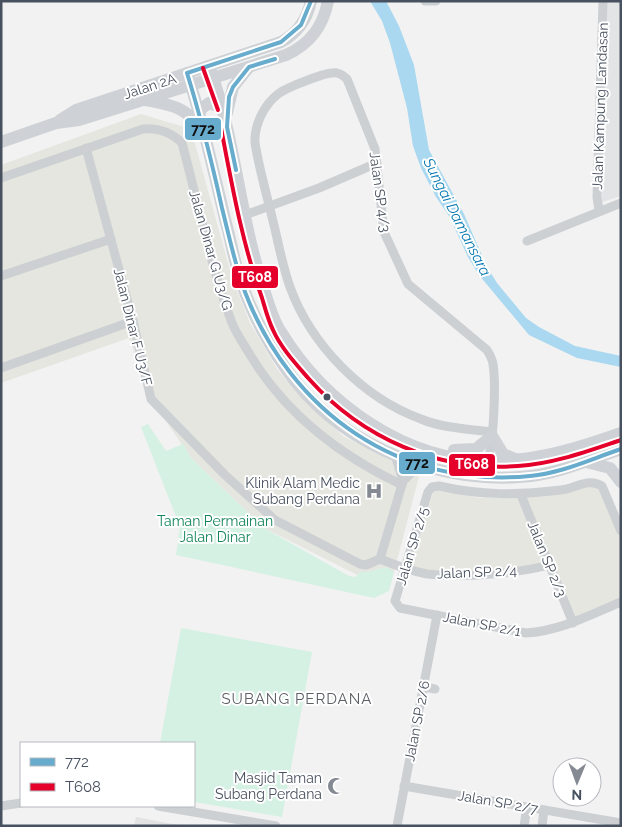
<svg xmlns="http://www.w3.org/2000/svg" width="622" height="827" viewBox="0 0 622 827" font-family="Raleway,sans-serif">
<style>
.commercial{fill:#e6e6e0}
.education{fill:#e4e3e4}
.airport{fill:#e3e4e6}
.green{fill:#d5f1e4}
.water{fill:#a9d8f0}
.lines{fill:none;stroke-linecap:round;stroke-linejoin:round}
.street{stroke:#cdd0d3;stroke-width:9}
.secondary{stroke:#ced1d5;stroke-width:12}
.bus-1-casing{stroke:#fff;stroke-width:8}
.bus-2-casing{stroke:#fff;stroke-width:8}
.bus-1{stroke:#67accd;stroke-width:4}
.bus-2{stroke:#e4002b;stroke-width:4}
.bus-dot{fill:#48515f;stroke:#fff;stroke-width:2}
.labels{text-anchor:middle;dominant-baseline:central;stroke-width:4;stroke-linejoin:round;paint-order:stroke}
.street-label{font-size:14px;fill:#48515f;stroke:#fff}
.poi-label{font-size:14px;fill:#48515f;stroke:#fff;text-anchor:end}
.park-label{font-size:14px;fill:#14855b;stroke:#fff}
.water-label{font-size:15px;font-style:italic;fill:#0778b2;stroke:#fff}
.neighbourhood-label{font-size:15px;letter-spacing:1px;fill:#5d6066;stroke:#fff}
.line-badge{stroke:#fff;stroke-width:2}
.badge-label{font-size:14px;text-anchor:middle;font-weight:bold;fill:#fff}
.pale-badge-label{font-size:14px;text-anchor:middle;font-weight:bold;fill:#111}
</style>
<rect width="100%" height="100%" fill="#f2f2f2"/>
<g class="commercial">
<path d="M 141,114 L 191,129 L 233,281 L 250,323 L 277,369 L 300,395 L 343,436 L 374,452 L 421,469 L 389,591 L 264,528 L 191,458 L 151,399 L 129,338 L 1,383 L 1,165 Z"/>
<path d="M 587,486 L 600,488 L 621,539 L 621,598 L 575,618 L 552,561 L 529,567 L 461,572 L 429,571 L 409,566 L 434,490 L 481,498 L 517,498 L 566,493 Z"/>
</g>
<path class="education" d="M 136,817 L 183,826 L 134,826 Z"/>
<path class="airport" d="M 607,1 L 621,1 L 621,196 L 602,202 Z"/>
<g class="green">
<path d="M 148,424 L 166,451 L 183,444 L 191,458 L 264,528 L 349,576 L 356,577 L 360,572 L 367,572 L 387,567 L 394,572 L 389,591 L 374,598 L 176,555 L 180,527 L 141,427 Z"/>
<path d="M 181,628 L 312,652 L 282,817 L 194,802 L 194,743 L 160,743 Z"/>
</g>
<path class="water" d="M 370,1 L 386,1 L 399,26 L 414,65 L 429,150 L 464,214 L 486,265 L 497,283 L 526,318 L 539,327 L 575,346 L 621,356 L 621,367 L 577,358 L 529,335 L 479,275 L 468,257 L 449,216 L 436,197 L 421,168 L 413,146 L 407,108 L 390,43 L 382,21 Z"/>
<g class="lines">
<g class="street">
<path d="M 425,1 L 436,1"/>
<path d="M 86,148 L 133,321 L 151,399 L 225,475 L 275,520 L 360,564 L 366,565 L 380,559"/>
<path d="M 1,178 L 143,129 C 158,128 171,132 182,143 C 198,202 210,265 232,323 C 236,333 243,343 249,353 C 285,414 339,455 402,485"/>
<path d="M 599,210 L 597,197 L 603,1"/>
<path d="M 245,215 L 319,188 L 377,163"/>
<path d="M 527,241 L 621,203"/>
<path d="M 1,276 L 111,239"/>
<path d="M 1,368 L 133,321"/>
<path d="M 487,461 C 494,447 496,381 493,364 C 492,358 490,355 487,350 L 408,284 L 384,232 L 375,149 L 347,79 C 344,76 341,74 337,73 C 327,71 286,88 278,94 C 264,105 254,125 255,143 C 259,168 266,192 272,217 C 278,240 282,265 290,287 C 311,345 363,398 421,419 C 442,428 469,429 492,432"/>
<path d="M 403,481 L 413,471 L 429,470"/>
<path d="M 521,495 L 573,623"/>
<path d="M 621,531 L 602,486 C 588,477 575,489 561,490 C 517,495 483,496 439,486 L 432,487 L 428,492 L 395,601 L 400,608 L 526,633 C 560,631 590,615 621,602"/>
<path d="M 380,559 C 395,565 411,571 427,574 C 464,578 513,574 549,565"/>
<path d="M 380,559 L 403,481 L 396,458 L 393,455"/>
<path d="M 424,687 L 435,689"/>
<path d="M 404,786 L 621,823"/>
<path d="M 1,806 L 21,803"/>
<path d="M 158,806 L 276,826"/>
<path d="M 397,826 L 437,615"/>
<path d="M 524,826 L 527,807"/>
<path d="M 542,826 L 544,810"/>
</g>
<g class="secondary">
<path d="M 209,66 C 235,136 239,212 262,283 C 267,298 272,319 281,332 C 325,404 406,462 492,461 C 537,461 579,448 621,433"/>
<path d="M 187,73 C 203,122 214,173 226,223 C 231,241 234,260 240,278 C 251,313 272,352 295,381 C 348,449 446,486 531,476 C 562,472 591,459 621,449"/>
<path d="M 146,100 C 171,105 183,106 200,126"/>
<path d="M 227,113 L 233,87 L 249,67"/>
<path d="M 199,115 L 201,109 L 209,103 L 224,108"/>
<path d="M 60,120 L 76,110 L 281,42 C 298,33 307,20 311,1"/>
<path d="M 1,142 L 56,123 L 79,120 L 286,55 C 310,44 323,27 328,1"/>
<path d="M 454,450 L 476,449 L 492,436 L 503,454 L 515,459"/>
<path d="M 586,462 L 610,468 L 621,482"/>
</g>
<g class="bus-1-casing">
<g id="bus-1">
<path d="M 311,1 L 301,25 L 281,42 L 187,73 C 201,118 212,163 222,208 C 229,236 235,265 245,292 C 291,412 400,489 530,476 C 562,473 591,459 621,449"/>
<path d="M 236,170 L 227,127 L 229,97 L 233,87 L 249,67 L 275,59"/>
</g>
</g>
<g class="bus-2-casing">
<g id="bus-2">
<path d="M 203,68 L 218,110"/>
<path d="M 221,128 C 232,185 242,243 262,298 C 265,308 268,320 273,330 C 281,348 296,364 309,379 C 362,438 438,472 518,466 C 553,464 588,451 621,440"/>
</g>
</g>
<use href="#bus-1" class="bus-1"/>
<use href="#bus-2" class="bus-2"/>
</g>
<defs>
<g id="hospital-bare" transform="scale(1.35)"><path d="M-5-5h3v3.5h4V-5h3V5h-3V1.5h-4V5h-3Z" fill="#848992" stroke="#fff" stroke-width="2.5" paint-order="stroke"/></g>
<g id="mosque-bare" transform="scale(1.35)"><path d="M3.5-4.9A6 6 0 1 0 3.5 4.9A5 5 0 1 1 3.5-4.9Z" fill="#848992" stroke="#fff" stroke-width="2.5" paint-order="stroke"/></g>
</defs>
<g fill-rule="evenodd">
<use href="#hospital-bare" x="374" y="491"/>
<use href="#mosque-bare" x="336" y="786"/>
</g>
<circle class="bus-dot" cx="327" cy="397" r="4.5"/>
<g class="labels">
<g class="street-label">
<text transform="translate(150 86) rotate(-18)">Jalan 2A</text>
<text transform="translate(600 106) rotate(-88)">Jalan Kampung Landasan</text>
<text transform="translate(380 192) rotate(82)">Jalan SP 4/3</text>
<text transform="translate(211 250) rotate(74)">Jalan Dinar G U3/G</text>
<text transform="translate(133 327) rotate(76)">Jalan Dinar F U3/F</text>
<text transform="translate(412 546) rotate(-73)">Jalan SP 2/5</text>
<text transform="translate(547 559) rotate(68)">Jalan SP 2/3</text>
<text transform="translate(477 572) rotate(-2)">Jalan SP 2/4</text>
<text transform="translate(482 624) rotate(11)">Jalan SP 2/1</text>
<text transform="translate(417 721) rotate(-79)">Jalan SP 2/6</text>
<text transform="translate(498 802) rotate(10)">Jalan SP 2/7</text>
</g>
<g class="poi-label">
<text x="360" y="483">Klinik Alam Medic<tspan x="360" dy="16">Subang Perdana</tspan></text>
<text x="322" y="778">Masjid Taman<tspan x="322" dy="16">Subang Perdana</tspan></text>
</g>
<g class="park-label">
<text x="215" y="521">Taman Permainan<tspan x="215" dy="16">Jalan Dinar</tspan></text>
</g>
<g class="water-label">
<text transform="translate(457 217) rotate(63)">Sungai Damansara</text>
</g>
<g class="neighbourhood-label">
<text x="297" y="699">SUBANG PERDANA</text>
</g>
</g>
<g class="line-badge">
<rect x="184" y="117" width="38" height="24" rx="5" fill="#67accd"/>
<rect x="231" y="265" width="48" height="24" rx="5" fill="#e4002b"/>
<rect x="398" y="451" width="38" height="24" rx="5" fill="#67accd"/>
<rect x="448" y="453" width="48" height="24" rx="5" fill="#e4002b"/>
</g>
<g class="badge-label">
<text x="255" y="282">T608</text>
<text x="472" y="469">T608</text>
</g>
<g class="pale-badge-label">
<text x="203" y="134">772</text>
<text x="417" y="468">772</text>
</g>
<rect width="622" height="827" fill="none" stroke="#48515f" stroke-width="5"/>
<rect x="20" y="742" width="175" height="65" fill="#ffffff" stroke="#b6b9bf"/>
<rect x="30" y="758" width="25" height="8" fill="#67accd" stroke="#b6b9bf"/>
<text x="65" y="767" font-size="15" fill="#48515f">772</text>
<rect x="30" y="783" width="25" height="8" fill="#e4002b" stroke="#b6b9bf"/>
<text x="65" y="792" font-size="15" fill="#48515f">T608</text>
<g transform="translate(577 782) rotate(181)"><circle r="24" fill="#ffffff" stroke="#b6b9bf"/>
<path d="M0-4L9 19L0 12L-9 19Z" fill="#848992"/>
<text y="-8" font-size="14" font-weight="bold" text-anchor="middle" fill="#48515f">N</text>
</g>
</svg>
